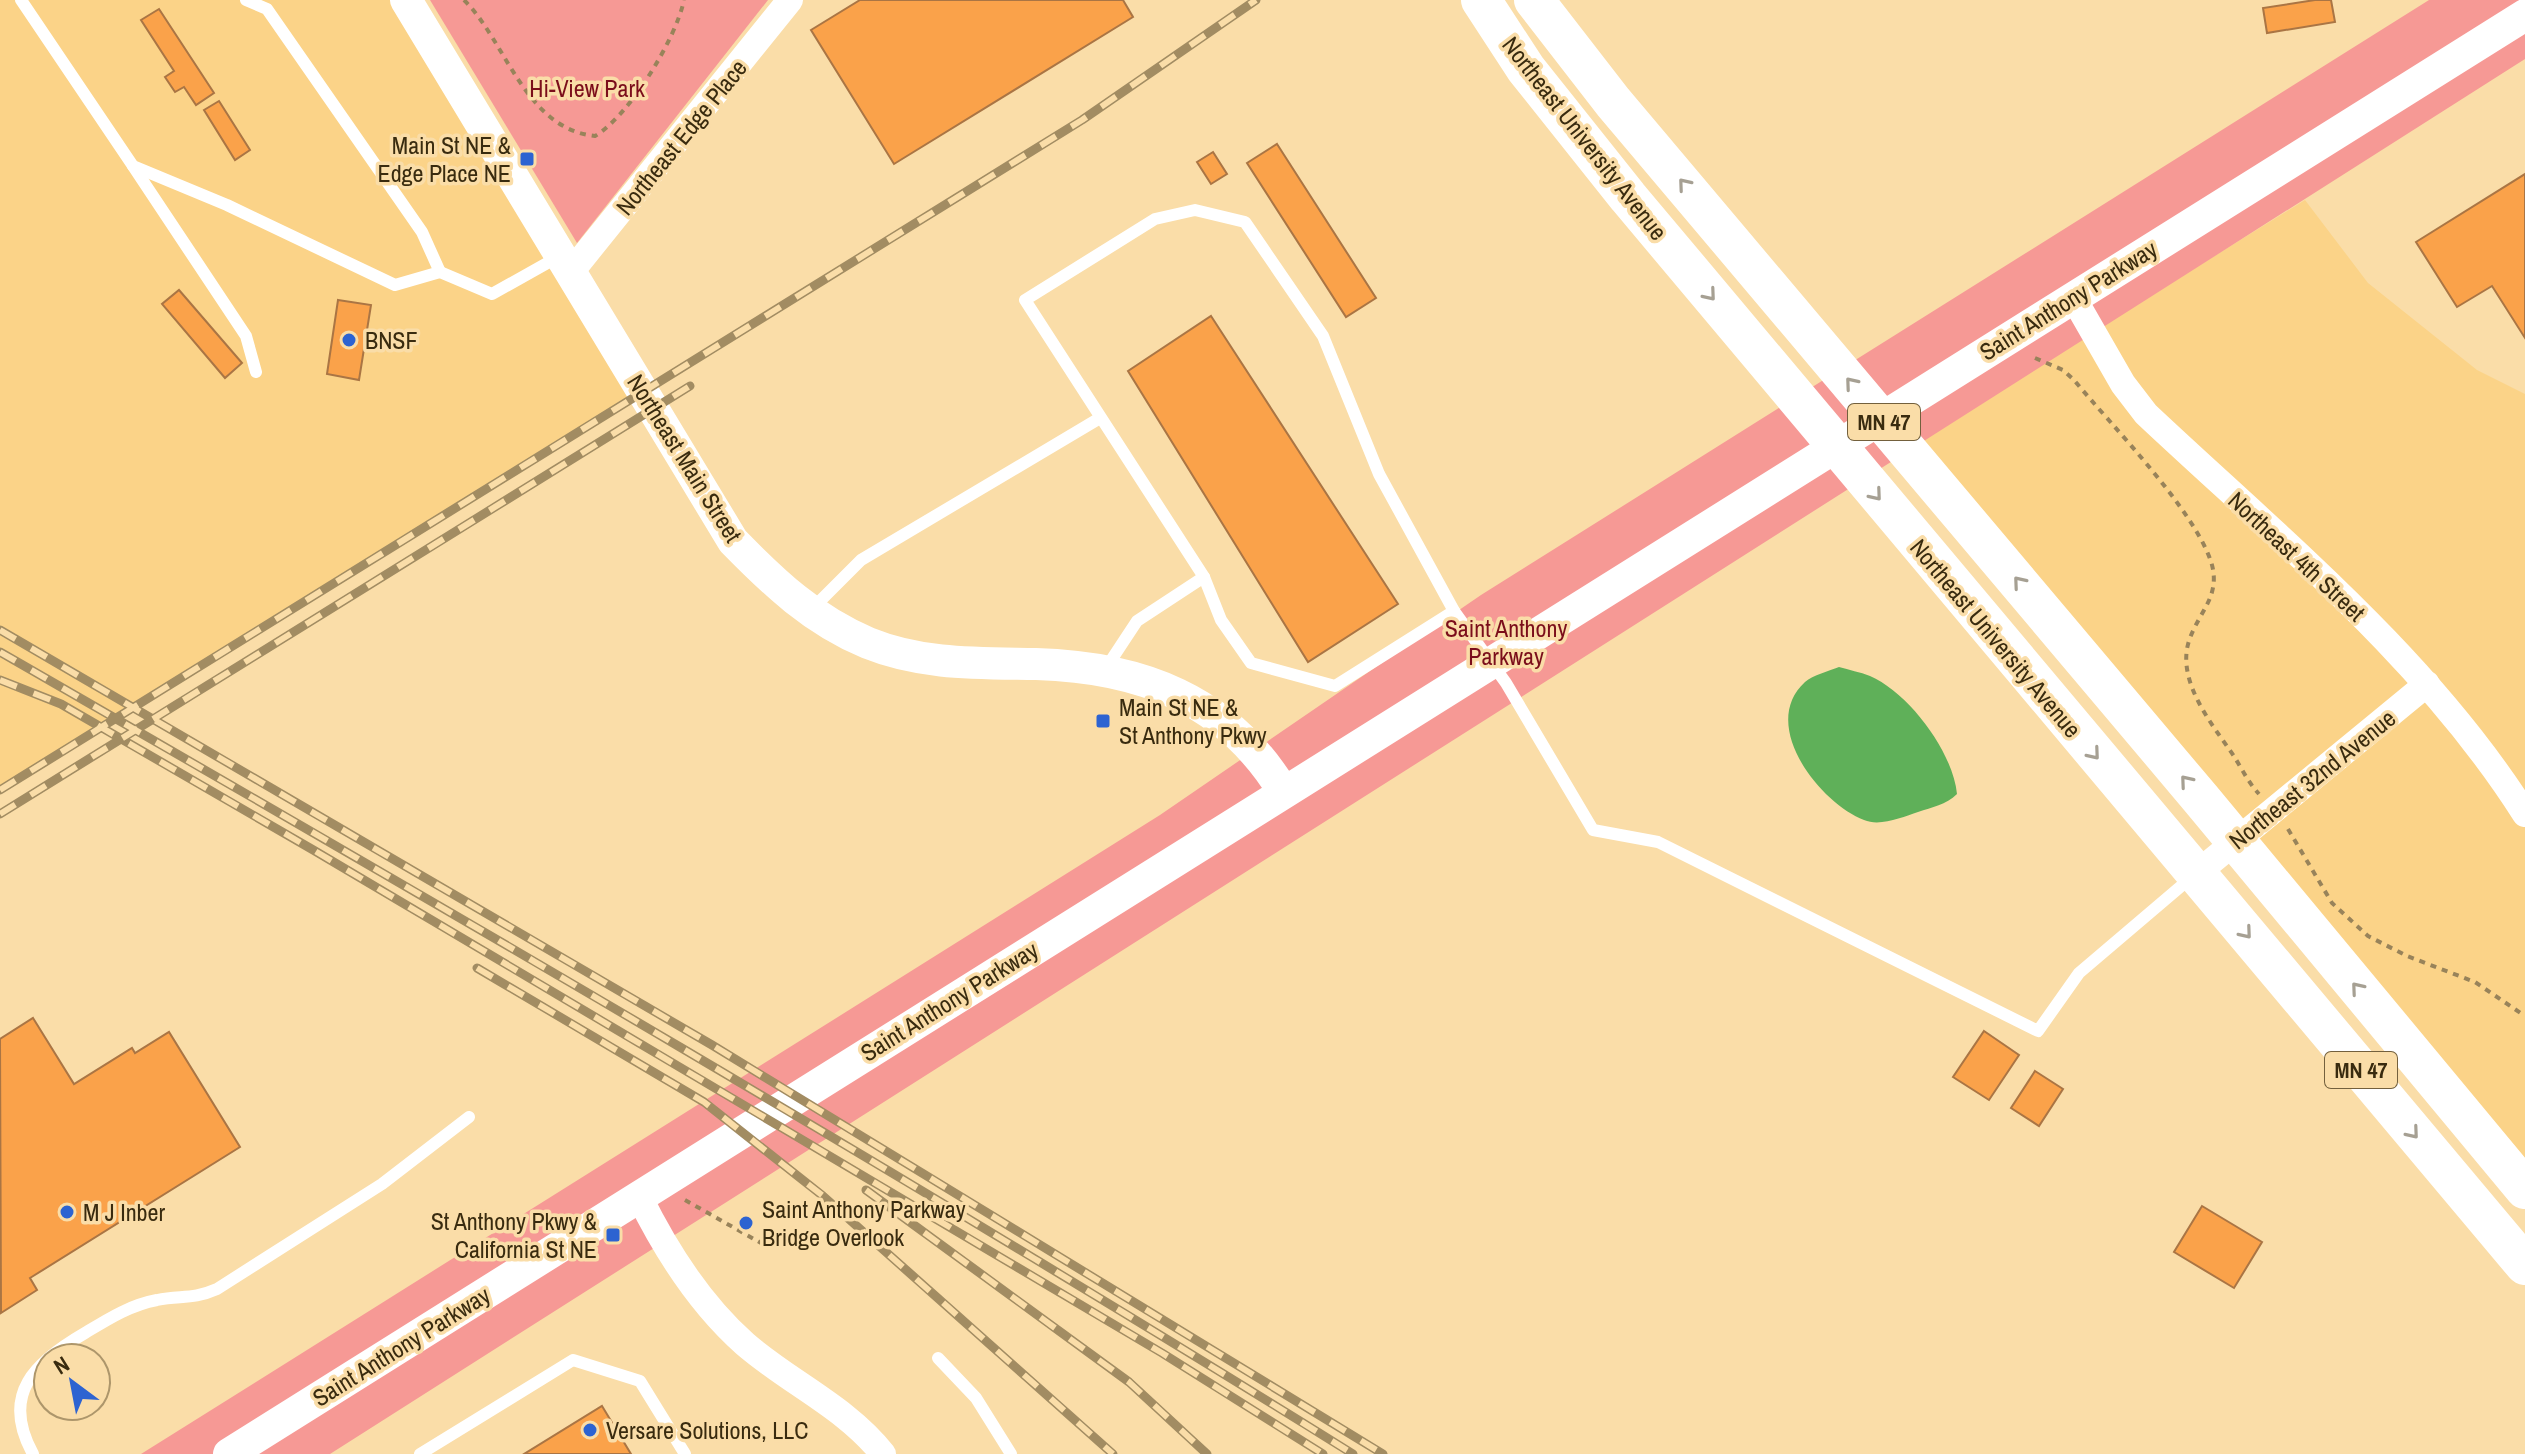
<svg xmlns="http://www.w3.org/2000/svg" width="2525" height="1454" viewBox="0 0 2525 1454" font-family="'Archivo Narrow',sans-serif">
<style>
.built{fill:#fbd388}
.green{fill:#f69995}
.water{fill:#5fb059}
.building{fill:#faa24a;stroke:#aa7544;stroke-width:2}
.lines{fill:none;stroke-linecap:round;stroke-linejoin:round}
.path{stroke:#98835a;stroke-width:4;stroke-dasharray:6 6;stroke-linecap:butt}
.service{stroke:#fff;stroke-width:12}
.minor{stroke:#fff;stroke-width:26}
.tertiary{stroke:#fff;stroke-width:32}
.primary{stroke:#fff;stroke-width:40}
.rail-casing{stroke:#a28c62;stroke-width:9}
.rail{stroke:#fadda8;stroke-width:6;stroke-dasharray:18;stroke-linecap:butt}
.oneway{stroke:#a6a093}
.poi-dot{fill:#2d63d1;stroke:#fadda8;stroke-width:3}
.labels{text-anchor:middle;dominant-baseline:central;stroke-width:7;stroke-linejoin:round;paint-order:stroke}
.shield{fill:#fadda8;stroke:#73603d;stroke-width:2}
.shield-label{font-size:22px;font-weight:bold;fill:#392b0f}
.park-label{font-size:24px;fill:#7b0e1b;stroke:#fadda8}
.street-label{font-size:24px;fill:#392b0f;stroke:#fadda8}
.poi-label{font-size:24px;fill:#392b0f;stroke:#fadda8;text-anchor:start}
</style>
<rect width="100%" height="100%" fill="#fadda8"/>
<g class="built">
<path d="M 0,0 L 390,0 L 634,400 L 0,793 Z"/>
<path d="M 2305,200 L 2368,283 L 2477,370 L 2525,394 L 2525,1158 L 1917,440 Z"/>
</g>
<g class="green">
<path d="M 430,0 L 768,0 L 577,243 Z"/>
<path d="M 2429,0 L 2525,0 L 2525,59 L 330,1454 L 141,1454 L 1160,815 L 1481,595 Z"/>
</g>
<path class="water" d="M 1839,667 C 1849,670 1860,672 1870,676 C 1909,693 1953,752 1957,794 C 1946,805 1932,807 1918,812 C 1903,817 1880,827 1864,820 C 1820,803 1758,725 1805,682 C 1813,675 1829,671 1839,667 Z"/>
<g class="building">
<path d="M 860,0 L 1123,0 L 1133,17 L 894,164 L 811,30 Z"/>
<path d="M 2315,0 L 2331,0 L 2335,22 L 2267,33 L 2263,8 Z"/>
<path d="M 159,9 L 214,93 L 196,105 L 184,87 L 175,92 L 165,77 L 174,71 L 141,20 Z"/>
<path d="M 219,101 L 250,150 L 235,160 L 204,110 Z"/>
<path d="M 1277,144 L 1376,298 L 1346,317 L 1247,163 Z"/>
<path d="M 1213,152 L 1227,174 L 1211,184 L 1197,162 Z"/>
<path d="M 2525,174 L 2525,338 L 2492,286 L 2457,307 L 2416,242 Z"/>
<path d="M 179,290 L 242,363 L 225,378 L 162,304 Z"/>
<path d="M 338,300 L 371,305 L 359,380 L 327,374 Z"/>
<path d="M 1211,316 L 1398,604 L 1308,662 L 1128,371 Z"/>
<path d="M 33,1018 L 74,1084 L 132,1048 L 135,1053 L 169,1032 L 240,1147 L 30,1278 L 37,1290 L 1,1313 L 0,1039 Z"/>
<path d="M 1984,1031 L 2019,1055 L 1989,1100 L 1953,1077 Z"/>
<path d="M 2035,1071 L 2063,1089 L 2039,1126 L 2011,1108 Z"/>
<path d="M 2202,1206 L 2262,1242 L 2234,1288 L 2174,1252 Z"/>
<path d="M 602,1406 L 631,1454 L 524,1454 Z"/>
</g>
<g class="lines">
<g class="path">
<path d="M 464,0 C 506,41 525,129 595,136 C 629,116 676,39 684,0"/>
<path d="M 2035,358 L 2063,370 L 2074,380 C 2111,425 2197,512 2212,565 C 2220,596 2200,611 2190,638 C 2175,677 2208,719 2229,749 C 2240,764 2246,780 2259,794"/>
<path d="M 2288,829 L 2332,903 L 2368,936 L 2407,956 L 2475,982 L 2525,1016"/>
<path d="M 685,1200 L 761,1243"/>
</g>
<g class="service">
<path d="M 21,0 L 133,166 L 227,205 L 395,285 L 440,272 L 492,294 L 558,257"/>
<path d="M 246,0 L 267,9 L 422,232 L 440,272"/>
<path d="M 133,166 L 246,336 L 256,372"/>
<path d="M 1204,577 L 1025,300 L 1155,219 L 1195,210 L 1245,222 L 1323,336 L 1379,474 L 1454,611"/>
<path d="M 811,610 L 861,560 L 1100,418"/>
<path d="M 1106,668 L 1137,621 L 1204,577 L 1221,620 L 1251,663 L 1335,686 L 1454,611 L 1506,683 L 1593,830 L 1658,842 L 2038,1031 L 2079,973 L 2193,876"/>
<path d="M 938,1358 L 976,1398 L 1011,1454"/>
<path d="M 33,1454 C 0,1394 35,1362 85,1333 C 108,1319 130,1305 157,1300 C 181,1295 192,1300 217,1289 L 382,1184 L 469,1117"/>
<path d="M 420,1454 L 573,1360 L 640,1381 L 685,1454"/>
</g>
<g class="minor">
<path d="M 571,272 L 790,0"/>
<path d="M 2073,297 L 2123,384 L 2146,414 C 2280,540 2426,658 2525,814"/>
<path d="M 2196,874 L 2427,684"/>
<path d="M 639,1196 C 665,1249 701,1305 745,1344 C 790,1383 846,1407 883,1454"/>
</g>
<g class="tertiary">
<path d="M 406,0 L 733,541 C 774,583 813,620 868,643 C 922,665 978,663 1036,664 C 1140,667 1227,699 1283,791"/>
<path d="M 229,1454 L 2525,15"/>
</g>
<g class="primary">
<path d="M 1481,0 L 1526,69 L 1628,197 L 2525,1265"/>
<path d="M 1534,0 L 1613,102 L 2201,799 L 2525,1189"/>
</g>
<g class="rail-casing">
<g id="rail">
<path d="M 0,630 L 712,1045 L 1383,1454"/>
<path d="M 0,652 C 454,913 908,1177 1353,1454"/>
<path d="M 0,680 L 61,704 L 315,851 L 1162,1353 L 1323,1454"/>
<path d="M 0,790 L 1082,120 L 1256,0"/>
<path d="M 0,814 L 690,386"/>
<path d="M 477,968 L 704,1102 L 823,1196 L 1113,1454"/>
<path d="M 866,1190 L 1129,1382 L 1207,1454"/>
</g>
</g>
<use href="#rail" class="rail"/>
</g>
<defs><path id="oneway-chevron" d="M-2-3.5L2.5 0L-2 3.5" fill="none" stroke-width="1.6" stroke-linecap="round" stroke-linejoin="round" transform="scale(2)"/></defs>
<g class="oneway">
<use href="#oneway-chevron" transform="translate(1684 184) rotate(-130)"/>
<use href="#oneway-chevron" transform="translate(1710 295) rotate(50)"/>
<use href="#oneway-chevron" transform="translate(1851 383) rotate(-130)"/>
<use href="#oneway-chevron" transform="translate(1876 495) rotate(50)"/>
<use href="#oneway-chevron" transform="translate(2019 582) rotate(-130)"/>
<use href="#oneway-chevron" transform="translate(2094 754) rotate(50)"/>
<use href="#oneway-chevron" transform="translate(2186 781) rotate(-130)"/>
<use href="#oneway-chevron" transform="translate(2246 933) rotate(50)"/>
<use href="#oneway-chevron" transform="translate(2357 988) rotate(-130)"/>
<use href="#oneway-chevron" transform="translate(2413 1133) rotate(50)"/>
</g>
<g class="poi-dot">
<rect x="519" y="151" width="16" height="16" rx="4"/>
<circle cx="349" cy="340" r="8"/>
<rect x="1095" y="713" width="16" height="16" rx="4"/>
<circle cx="67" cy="1212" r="8"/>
<circle cx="746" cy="1223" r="8"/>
<rect x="605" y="1227" width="16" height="16" rx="4"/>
<circle cx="590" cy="1430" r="8"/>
</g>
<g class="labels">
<g class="shield">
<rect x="1848" y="404" width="72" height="36" rx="6"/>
<rect x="2325" y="1052" width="72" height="36" rx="6"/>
</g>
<g class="shield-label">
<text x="1884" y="422">MN 47</text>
<text x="2361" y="1070">MN 47</text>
</g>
<g class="park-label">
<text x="587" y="88">Hi-View Park</text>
<text x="1506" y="628">Saint Anthony<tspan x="1506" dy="28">Parkway</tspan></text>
</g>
<g class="street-label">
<text transform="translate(681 137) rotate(-51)">Northeast Edge Place</text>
<text transform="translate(1585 138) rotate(52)">Northeast University Avenue</text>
<text transform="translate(2068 300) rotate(-32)">Saint Anthony Parkway</text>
<text transform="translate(685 458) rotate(58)">Northeast Main Street</text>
<text transform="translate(2297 556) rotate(43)">Northeast 4th Street</text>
<text transform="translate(1996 638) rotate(50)">Northeast University Avenue</text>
<text transform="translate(2312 779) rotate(-39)">Northeast 32nd Avenue</text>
<text transform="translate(949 1001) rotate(-32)">Saint Anthony Parkway</text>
<text transform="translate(401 1346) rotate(-32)">Saint Anthony Parkway</text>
</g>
<g class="poi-label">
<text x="511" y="145" text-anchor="end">Main St NE &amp;<tspan x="511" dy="28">Edge Place NE</tspan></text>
<text x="365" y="340">BNSF</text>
<text x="1119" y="707">Main St NE &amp;<tspan x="1119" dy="28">St Anthony Pkwy</tspan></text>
<text x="762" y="1209">Saint Anthony Parkway<tspan x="762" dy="28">Bridge Overlook</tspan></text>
<text x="83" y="1212">M J Inber</text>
<text x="597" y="1221" text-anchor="end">St Anthony Pkwy &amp;<tspan x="597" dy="28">California St NE</tspan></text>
<text x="606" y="1430">Versare Solutions, LLC</text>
</g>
</g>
<g transform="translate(72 1382) rotate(328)"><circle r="38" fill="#fadda8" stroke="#ad966b" stroke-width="2"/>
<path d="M0-6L14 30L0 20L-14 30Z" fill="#2d63d1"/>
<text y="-12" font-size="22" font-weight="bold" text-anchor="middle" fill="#392b0f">N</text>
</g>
</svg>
